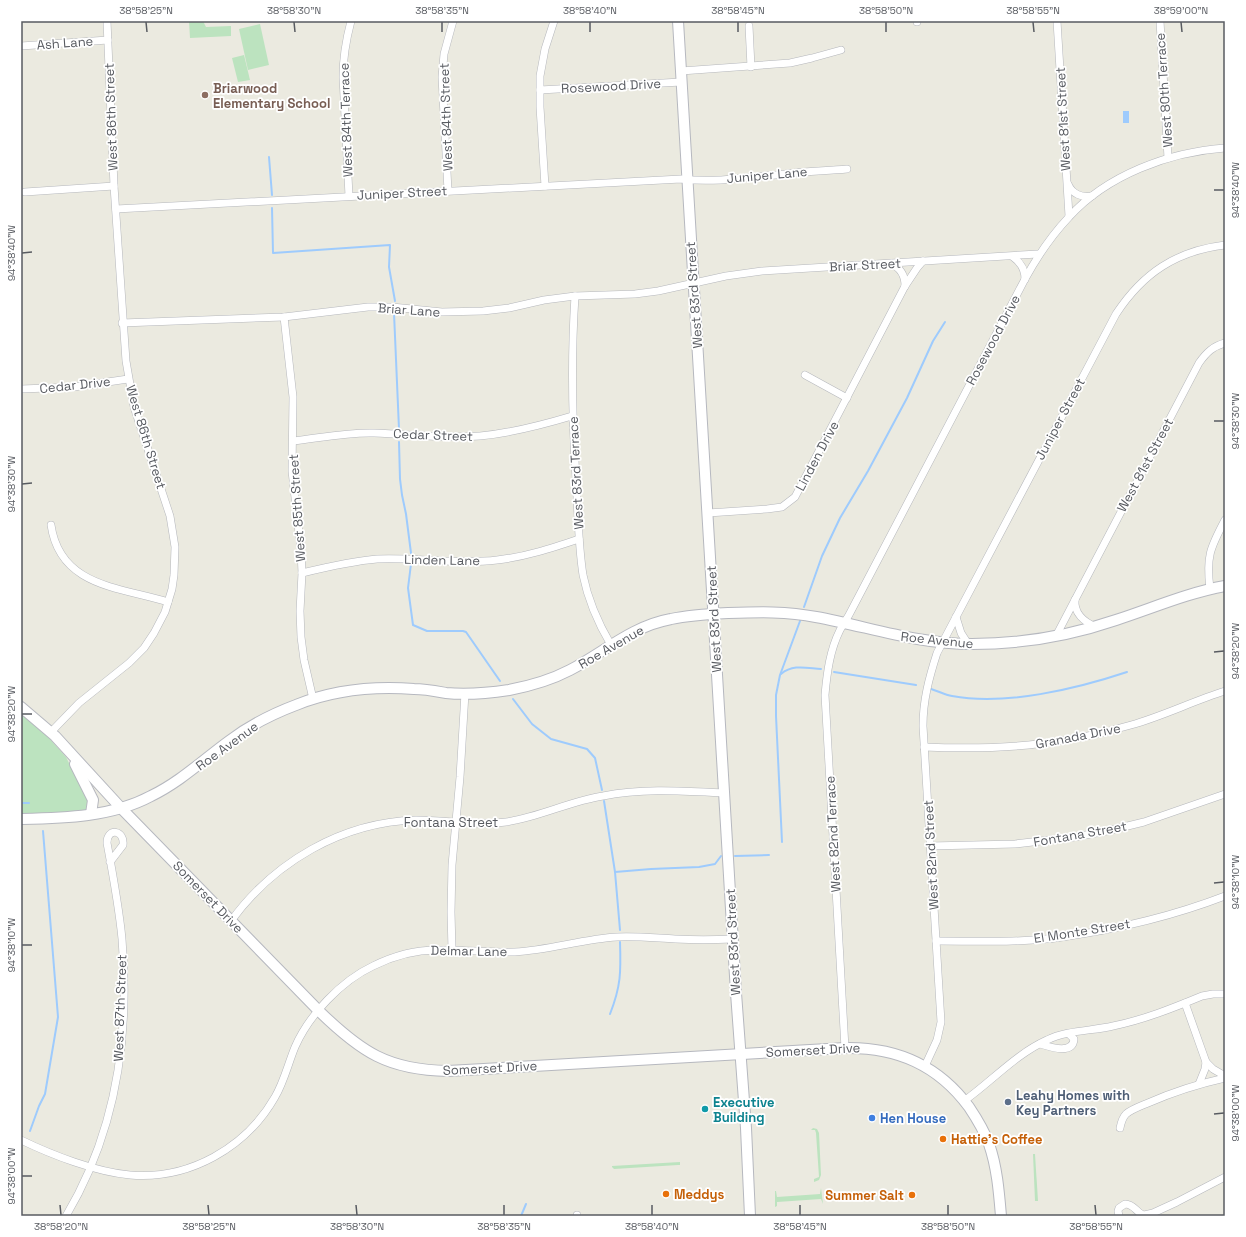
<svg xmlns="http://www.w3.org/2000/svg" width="1246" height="1237" viewBox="0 0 1246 1237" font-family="'Space Grotesk',sans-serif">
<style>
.green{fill:#bce3bf}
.water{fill:#9ecbfd}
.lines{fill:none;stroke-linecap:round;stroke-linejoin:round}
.stream{stroke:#9ecbfd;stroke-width:2}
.street-casing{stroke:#b5b7bc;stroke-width:8}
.secondary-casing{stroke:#b6b8bf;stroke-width:12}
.street{stroke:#fff;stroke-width:7}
.secondary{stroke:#fff;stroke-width:10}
.ticks{fill:none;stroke:#585b61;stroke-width:1.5}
.education-dot{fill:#8d6e63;stroke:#fff;stroke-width:1.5}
.service-dot{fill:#5c6f8a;stroke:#fff;stroke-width:1.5}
.culture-dot{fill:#0f9aa8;stroke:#fff;stroke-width:1.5}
.shop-dot{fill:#3f7fe0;stroke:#fff;stroke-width:1.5}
.food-dot{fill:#e8710a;stroke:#fff;stroke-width:1.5}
.labels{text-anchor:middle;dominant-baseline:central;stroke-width:3.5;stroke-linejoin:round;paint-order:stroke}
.street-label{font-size:13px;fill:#585b61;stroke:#fff}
.education-label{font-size:13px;font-weight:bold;fill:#785e54;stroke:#fff;text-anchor:start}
.service-label{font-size:13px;font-weight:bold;fill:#4e5e75;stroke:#fff;text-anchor:start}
.culture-label{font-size:13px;font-weight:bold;fill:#0d838f;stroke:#fff;text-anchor:start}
.shop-label{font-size:13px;font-weight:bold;fill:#366cbe;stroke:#fff;text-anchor:start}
.food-label{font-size:13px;font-weight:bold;fill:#c56008;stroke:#fff;text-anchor:start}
.neatline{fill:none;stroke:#585b61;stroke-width:1.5}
.ticks-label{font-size:10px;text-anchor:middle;fill:#585b61}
</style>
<rect width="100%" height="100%" fill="#ebeae0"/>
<g class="green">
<path d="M 189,21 L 203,21 L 206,27 L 231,26 L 231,36 L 190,38 Z"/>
<path d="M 260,24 L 269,65 L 248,70 L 239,29 Z"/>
<path d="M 244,55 L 250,80 L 238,82 L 232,58 Z"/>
<path d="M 21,707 L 66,757 L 87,799 L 88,809 L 86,810 L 21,819 Z"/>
<path d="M 813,1128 L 817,1129 L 819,1133 L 821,1175 L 819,1180 L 814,1182 L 814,1179 L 819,1177 L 816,1133 L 815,1130 L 811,1130 Z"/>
<path d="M 1033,1154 L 1035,1154 L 1038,1201 L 1035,1201 Z"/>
<path d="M 680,1162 L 680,1165 L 678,1165 L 614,1169 L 612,1167 L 612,1166 Z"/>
<path d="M 821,1188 L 823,1204 L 821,1199 L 777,1202 L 777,1206 L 775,1207 L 775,1191 L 776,1191 L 777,1197 L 820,1194 Z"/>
</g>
<rect class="water" x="1123" y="111" width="6" height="12"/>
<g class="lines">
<g class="stream">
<path d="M 269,157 L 272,195"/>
<path d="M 272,208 L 273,253 L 390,245 L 389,267 L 395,301"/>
<path d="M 394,313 L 399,429"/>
<path d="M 399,442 L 400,479 L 402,495 L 406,514 L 411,553"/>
<path d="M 411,564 L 408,588 L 413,625 L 427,631 L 463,631 L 466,632 L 500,681"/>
<path d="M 804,607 L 822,556 L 840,518 L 868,471 L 907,398 L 933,341 L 945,322"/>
<path d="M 834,672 L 916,685"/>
<path d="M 781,674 C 793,664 806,668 821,669"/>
<path d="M 931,689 C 938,691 945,695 952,696 C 1005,706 1076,689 1127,672"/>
<path d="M 513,699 L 532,724 L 551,739 L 587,749 L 595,758 L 602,790"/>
<path d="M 604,801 L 615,872"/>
<path d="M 21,803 L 29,803"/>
<path d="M 782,842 L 776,716 L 776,695 L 780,675 L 800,621"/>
<path d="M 735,856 L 769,855"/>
<path d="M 620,930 L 615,872 L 651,869 L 699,867 L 715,864 L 721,856"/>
<path d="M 610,1014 C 621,986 621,972 620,942"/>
<path d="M 30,1131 L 39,1106 L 45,1094 L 58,1017 L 43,831"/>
<path d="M 521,1216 L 526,1204"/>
</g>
<g class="street-casing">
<g id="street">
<path d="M 917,21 L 917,22"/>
<path d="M 1057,21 L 1069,216"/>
<path d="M 1160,21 L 1168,158"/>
<path d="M 749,26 L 751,67"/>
<path d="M 21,46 L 108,40"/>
<path d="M 681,71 L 790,63 L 812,58 L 841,50"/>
<path d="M 540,90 L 681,82"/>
<path d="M 1068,184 C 1072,194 1082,198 1092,196"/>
<path d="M 545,186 L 540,107 L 540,76 L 545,49 L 554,21"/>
<path d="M 448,191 L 442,77 L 444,54 L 453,21"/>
<path d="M 25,192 L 114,186"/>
<path d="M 349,196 L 343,77 C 343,58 346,40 351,21"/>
<path d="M 116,209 L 681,179 C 715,183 751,177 785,174 C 806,171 826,171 847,169"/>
<path d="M 1013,257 C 1020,262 1025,269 1025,279"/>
<path d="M 891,264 C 901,268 905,276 905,286"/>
<path d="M 575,296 C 571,357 572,417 576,478 C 578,510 578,543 583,575 C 588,600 598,623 611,645"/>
<path d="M 284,317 L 293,397 L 292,471 L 301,550 L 302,573 L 300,611 L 301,637 L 304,660 L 313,699"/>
<path d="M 122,323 L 284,317 L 368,307 L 392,307 L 442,312 L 483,311 L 509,308 L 544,300 L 575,296 L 635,294 L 658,291 L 726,276 L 762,271 L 1038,254"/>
<path d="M 805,375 L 847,398"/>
<path d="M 21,389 L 74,387 L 128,379"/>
<path d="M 293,441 C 320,438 347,432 374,433 C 410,434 445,439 480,436 C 512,433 542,425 572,416"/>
<path d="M 708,513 L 767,509 L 782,507 L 795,497 L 905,286 L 917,268 L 923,261"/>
<path d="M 51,525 C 60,587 120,587 168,602"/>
<path d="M 302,573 C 327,567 352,561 377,559 C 417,557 457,565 497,560 C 525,557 552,548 579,539"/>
<path d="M 1210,589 C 1206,557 1210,548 1225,520"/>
<path d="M 1075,600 C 1074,613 1084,622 1096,627"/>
<path d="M 956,617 L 961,633 L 968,644"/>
<path d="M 1056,636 L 1199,363 C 1206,353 1213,346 1225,343"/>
<path d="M 51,732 L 79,703 L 129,663 L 144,648 L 154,633 L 165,612 L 172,589 L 174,575 L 175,547 L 170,516 L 134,407 L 126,361 L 114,186 L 107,21"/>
<path d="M 924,747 C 998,750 1060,746 1131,725 C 1163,716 1193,701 1225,691"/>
<path d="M 930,846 L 1015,844 L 1075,837 L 1107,831 L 1144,822 L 1225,794"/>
<path d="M 231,921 C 274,862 342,822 416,820 C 446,820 476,826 506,822 C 540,817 570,801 603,796 C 643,788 683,791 724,793"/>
<path d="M 936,941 C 978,941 1021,943 1063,937 C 1118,929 1173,916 1225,896"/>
<path d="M 452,950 L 451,912 L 452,865 L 460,777 L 465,693"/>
<path d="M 1185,1003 L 1206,1062 L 1205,1069 L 1199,1084"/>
<path d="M 1040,1044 C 1050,1047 1073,1055 1074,1039 L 1069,1034"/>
<path d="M 845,1048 L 825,695 C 827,672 830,650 840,630 C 843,624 847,619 850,613 L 1025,279 C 1037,257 1051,236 1069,217 C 1107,175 1169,152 1225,148"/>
<path d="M 1206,1062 L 1213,1069 L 1225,1076"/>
<path d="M 925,1066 L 937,1040 L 941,1022 L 923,726 C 923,700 929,678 937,653 L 1116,314 C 1143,273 1176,251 1225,245"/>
<path d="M 964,1101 C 992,1081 1016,1054 1047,1040 C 1067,1030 1092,1031 1113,1026 C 1143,1020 1173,1008 1202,996 L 1213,994 L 1225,994"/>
<path d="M 1120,1128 C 1121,1123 1122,1118 1126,1114 C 1132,1109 1141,1106 1148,1103 C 1173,1092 1198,1084 1225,1078"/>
<path d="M 21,1140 C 52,1155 96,1172 130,1175 C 189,1180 246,1148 275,1097 C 284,1082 288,1064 295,1047 C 309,1015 341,981 373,966 C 393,956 415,950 437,950 C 463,949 489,953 515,952 C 550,950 583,939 617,937 C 636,936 655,938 675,939 C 694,940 713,940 732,939"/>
<path d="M 577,1215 L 577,1216"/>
<path d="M 66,1216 C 116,1132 130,1035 122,939 C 119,907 113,875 107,843 C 107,827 125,830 123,845 L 110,862"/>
<path d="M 1119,1216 L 1118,1211 L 1119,1208 L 1125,1204 C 1134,1204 1136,1212 1143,1215"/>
<path d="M 1140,1216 L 1153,1213 L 1177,1202 L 1225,1177"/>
</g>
</g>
<g class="secondary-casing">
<g id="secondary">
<path d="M 678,21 L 736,993 L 746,1128 L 750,1216"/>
<path d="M 21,707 L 55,736 L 121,808 L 319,1011 C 361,1052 388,1070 448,1071 L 845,1048 C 897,1047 938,1065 969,1107 C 977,1119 984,1130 989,1144 C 997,1167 999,1192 1001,1216"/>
<path d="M 75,764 L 93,800 L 91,814"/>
<path d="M 21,819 C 64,818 112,817 151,796 C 180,782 203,760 229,741 C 249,726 272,714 296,705 C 333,690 374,686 414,689 C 425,689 435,691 446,693 C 466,695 489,693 509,690 C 530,686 551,680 570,670 C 603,653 632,626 671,619 C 690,615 709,614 728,613 C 758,612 787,611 816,617 C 870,627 917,644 972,644 C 1022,644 1069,636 1116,620 C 1153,608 1187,593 1225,586"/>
</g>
</g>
<use href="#street" class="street"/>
<use href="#secondary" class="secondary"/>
</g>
<path class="ticks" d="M 146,22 L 147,32M 294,22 L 295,32M 442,22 L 442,32M 590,22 L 590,32M 738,22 L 738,32M 886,22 L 886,32M 1033,22 L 1034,32M 1181,22 L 1182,32M 1214,190 L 1224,190M 22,253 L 32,252M 1214,421 L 1224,421M 22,484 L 32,483M 1214,652 L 1224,651M 22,714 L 32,714M 1214,883 L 1224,882M 22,945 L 32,945M 1214,1114 L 1224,1113M 22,1176 L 32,1176M 60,1205 L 61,1215M 208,1205 L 209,1215M 356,1205 L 357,1215M 504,1205 L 504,1215M 652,1205 L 652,1215M 800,1205 L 800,1215M 948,1205 L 948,1215M 1095,1205 L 1096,1215"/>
<circle class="education-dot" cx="205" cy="95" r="4"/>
<circle class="service-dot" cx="1008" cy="1102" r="4"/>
<circle class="culture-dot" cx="705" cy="1109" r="4"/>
<circle class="shop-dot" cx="872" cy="1118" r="4"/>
<g class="food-dot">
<circle cx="943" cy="1139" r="4"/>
<circle cx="666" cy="1194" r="4"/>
<circle cx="912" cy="1195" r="4"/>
</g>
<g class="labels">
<g class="street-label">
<text transform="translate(65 43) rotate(-4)">Ash Lane</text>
<text transform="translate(611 86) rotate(-3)">Rosewood Drive</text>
<text transform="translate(1164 90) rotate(-94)">West 80th Terrace</text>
<text transform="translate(111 117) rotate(-92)">West 86th Street</text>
<text transform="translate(446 117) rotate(-92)">West 84th Street</text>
<text transform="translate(1063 119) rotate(-93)">West 81st Street</text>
<text transform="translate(346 120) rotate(-92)">West 84th Terrace</text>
<text transform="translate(767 175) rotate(-5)">Juniper Lane</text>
<text transform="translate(402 193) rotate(-3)">Juniper Street</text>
<text transform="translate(865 265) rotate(-3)">Briar Street</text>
<text transform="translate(694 295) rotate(-94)">West 83rd Street</text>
<text transform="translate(409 310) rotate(4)">Briar Lane</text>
<text transform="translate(993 340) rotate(-62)">Rosewood Drive</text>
<text transform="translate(75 385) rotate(-6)">Cedar Drive</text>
<text transform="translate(1060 419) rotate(-62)">Juniper Street</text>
<text transform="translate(433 435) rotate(2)">Cedar Street</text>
<text transform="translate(146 437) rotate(73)">West 86th Street</text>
<text transform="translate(817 456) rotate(-62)">Linden Drive</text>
<text transform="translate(1145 465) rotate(-62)">West 81st Street</text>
<text transform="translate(576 473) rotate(-93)">West 83rd Terrace</text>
<text transform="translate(297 508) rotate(-94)">West 85th Street</text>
<text transform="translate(442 560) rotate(1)">Linden Lane</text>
<text transform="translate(714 619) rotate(-93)">West 83rd Street</text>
<text transform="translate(937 640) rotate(6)">Roe Avenue</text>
<text transform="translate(611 647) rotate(-30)">Roe Avenue</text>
<text transform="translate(1078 736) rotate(-11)">Granada Drive</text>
<text transform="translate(227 746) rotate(-36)">Roe Avenue</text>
<text x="451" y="822">Fontana Street</text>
<text transform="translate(833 834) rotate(-93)">West 82nd Terrace</text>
<text transform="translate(1080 834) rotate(-10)">Fontana Street</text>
<text transform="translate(931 855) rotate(-93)">West 82nd Street</text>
<text transform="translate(208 897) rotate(46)">Somerset Drive</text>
<text transform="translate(1082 931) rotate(-9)">El Monte Street</text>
<text transform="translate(733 942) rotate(-93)">West 83rd Street</text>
<text transform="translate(469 951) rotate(1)">Delmar Lane</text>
<text transform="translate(120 1008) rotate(-88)">West 87th Street</text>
<text transform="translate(813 1050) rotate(-3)">Somerset Drive</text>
<text transform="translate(490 1068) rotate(-3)">Somerset Drive</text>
</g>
<g class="education-label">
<text x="213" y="88">Briarwood<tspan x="213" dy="15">Elementary School</tspan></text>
</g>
<g class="service-label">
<text x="1016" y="1095">Leahy Homes with<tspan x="1016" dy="15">Key Partners</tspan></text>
</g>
<g class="culture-label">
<text x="713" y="1102">Executive<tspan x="713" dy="15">Building</tspan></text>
</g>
<g class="shop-label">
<text x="880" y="1118">Hen House</text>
</g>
<g class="food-label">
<text x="951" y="1139">Hattie’s Coffee</text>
<text x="674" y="1194">Meddys</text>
<text x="904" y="1195" text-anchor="end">Summer Salt</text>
</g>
</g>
<rect width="1246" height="1237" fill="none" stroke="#ffffff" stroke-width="44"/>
<rect x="22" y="22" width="1202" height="1193" class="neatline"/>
<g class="ticks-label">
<text x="146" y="14">38°58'25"N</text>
<text x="294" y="14">38°58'30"N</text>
<text x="442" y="14">38°58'35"N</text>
<text x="590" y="14">38°58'40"N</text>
<text x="738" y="14">38°58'45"N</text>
<text x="886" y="14">38°58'50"N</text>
<text x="1033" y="14">38°58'55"N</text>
<text x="1181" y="14">38°59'00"N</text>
<text transform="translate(1235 190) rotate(-90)" y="4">94°38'40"W</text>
<text transform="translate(11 253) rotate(-90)" y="4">94°38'40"W</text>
<text transform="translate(1235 421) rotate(-90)" y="4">94°38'30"W</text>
<text transform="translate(11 484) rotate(-90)" y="4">94°38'30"W</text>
<text transform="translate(1235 651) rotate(-90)" y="4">94°38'20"W</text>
<text transform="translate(11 714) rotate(-90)" y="4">94°38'20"W</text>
<text transform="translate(1235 882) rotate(-90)" y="4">94°38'10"W</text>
<text transform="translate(11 945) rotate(-90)" y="4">94°38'10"W</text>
<text transform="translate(1235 1113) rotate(-90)" y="4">94°38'00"W</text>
<text transform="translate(11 1176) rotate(-90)" y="4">94°38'00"W</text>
<text x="61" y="1230">38°58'20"N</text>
<text x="209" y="1230">38°58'25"N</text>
<text x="357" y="1230">38°58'30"N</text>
<text x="504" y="1230">38°58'35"N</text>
<text x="652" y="1230">38°58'40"N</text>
<text x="800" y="1230">38°58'45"N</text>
<text x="948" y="1230">38°58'50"N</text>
<text x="1096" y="1230">38°58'55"N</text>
</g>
</svg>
